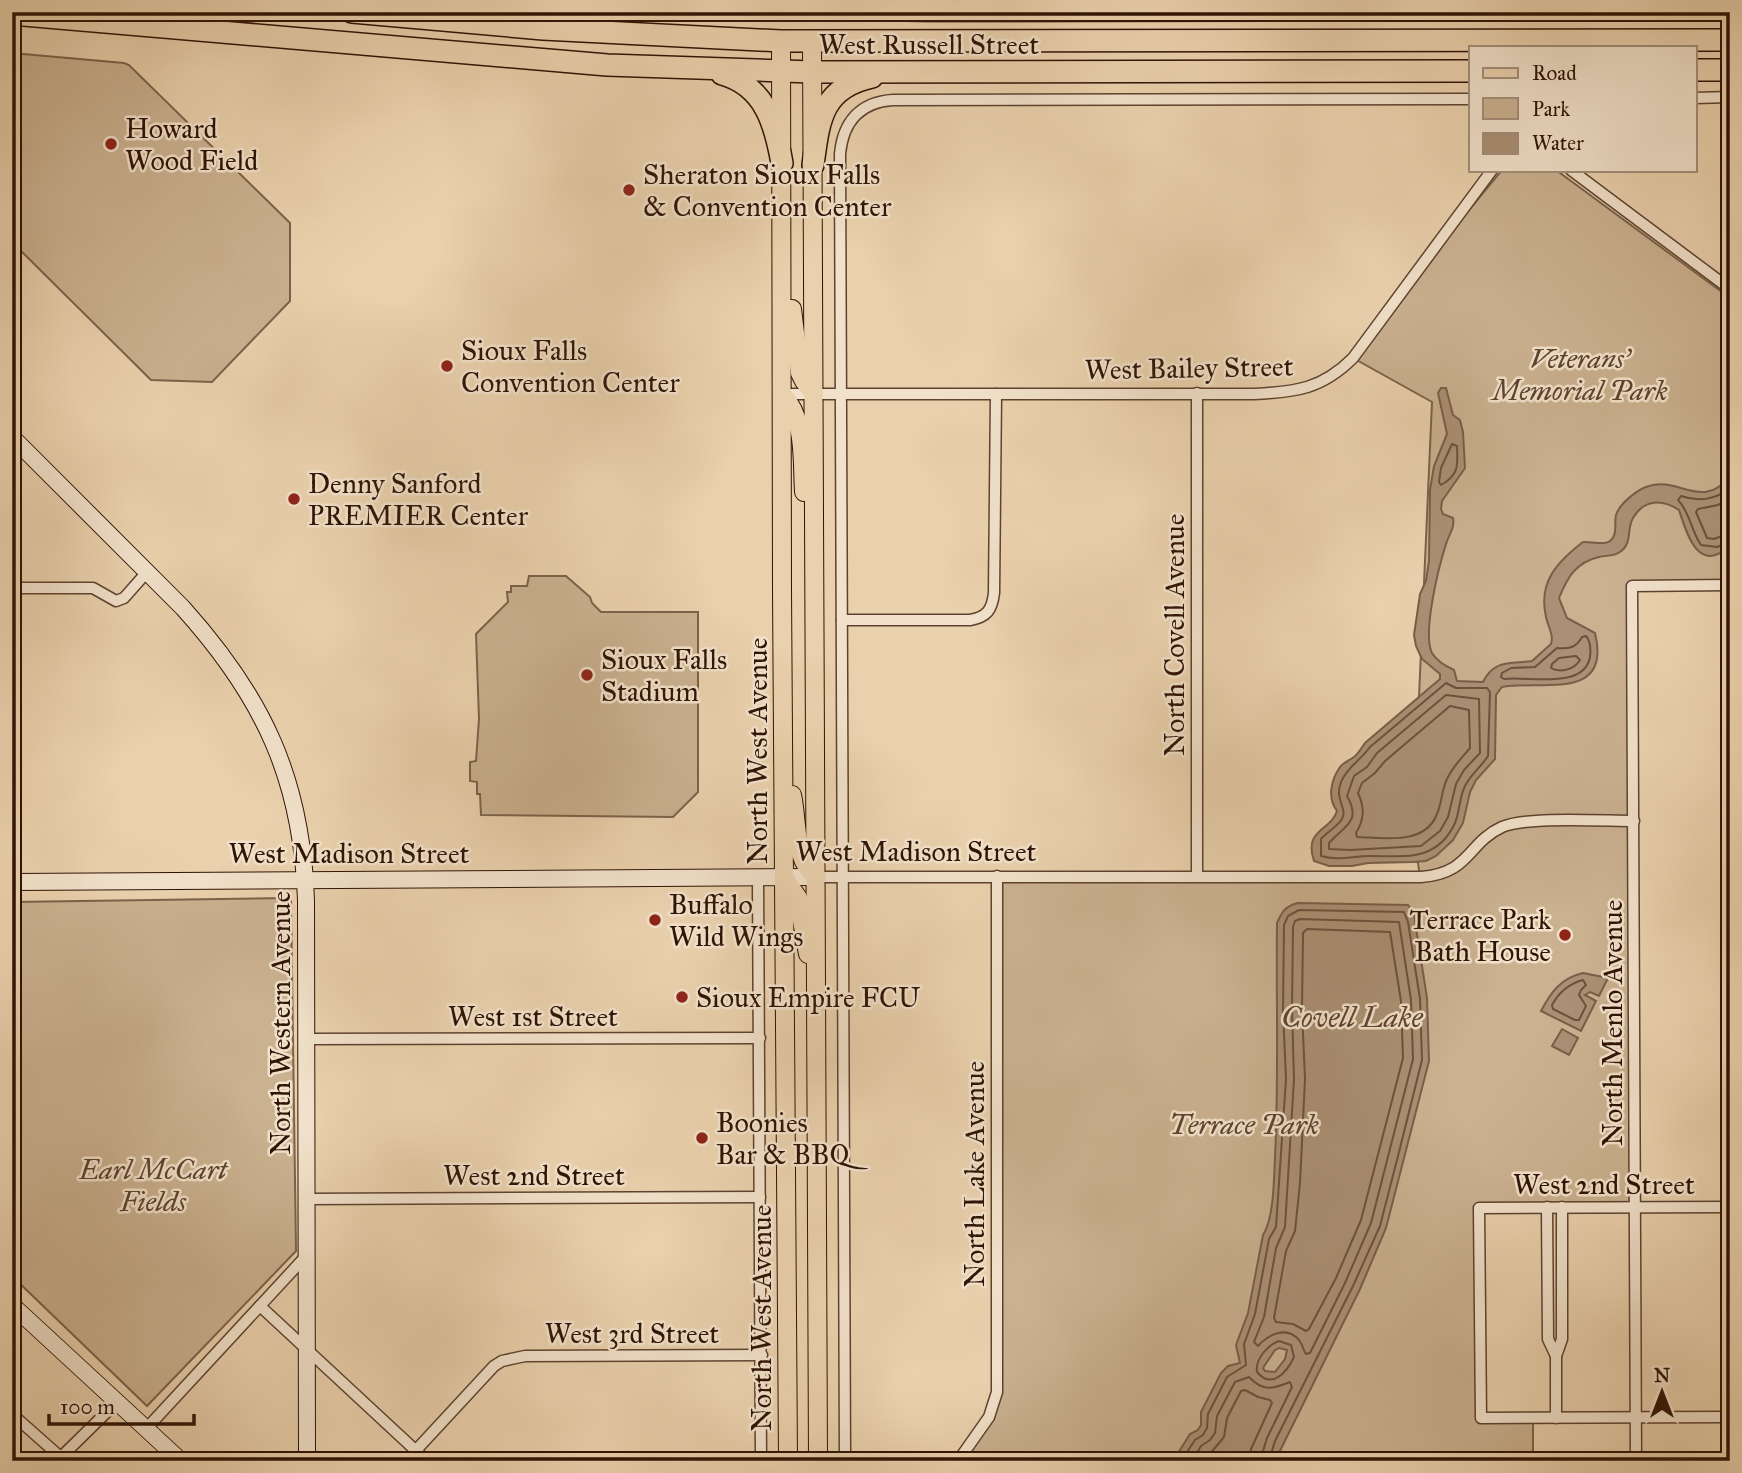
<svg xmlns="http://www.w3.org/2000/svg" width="1742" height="1473" viewBox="0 0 1742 1473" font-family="'IM FELL Great Primer',serif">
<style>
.green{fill:#cab190;stroke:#7c624a;stroke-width:2}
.water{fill:#aa9074;stroke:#795e48;stroke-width:2;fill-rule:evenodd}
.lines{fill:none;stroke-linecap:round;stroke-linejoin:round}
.shore{stroke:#6c523c;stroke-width:2}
.street-casing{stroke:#5e422f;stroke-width:13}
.secondary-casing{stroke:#2f1305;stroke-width:18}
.primary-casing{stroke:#2f1305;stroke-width:20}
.highway-casing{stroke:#2f1305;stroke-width:24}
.street{stroke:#f1e1ca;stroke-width:10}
.secondary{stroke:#f1e1ca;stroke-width:16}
.primary{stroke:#ead1ad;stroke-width:18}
.highway{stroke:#ead1ad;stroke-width:21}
.poi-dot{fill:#8f2418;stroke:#f1e1ca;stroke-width:2.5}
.labels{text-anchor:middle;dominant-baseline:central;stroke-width:5;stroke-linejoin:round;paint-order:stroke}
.street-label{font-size:28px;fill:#2f1305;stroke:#f1e1ca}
.poi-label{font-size:28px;fill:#2f1305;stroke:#f1e1ca;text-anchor:start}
.park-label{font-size:28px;font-style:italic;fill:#5e422f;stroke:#f1e1ca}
.water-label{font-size:30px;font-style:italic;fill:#604531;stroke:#f1e1ca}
</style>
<rect width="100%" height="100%" fill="#ead1ad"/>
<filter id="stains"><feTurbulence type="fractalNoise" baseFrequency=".00286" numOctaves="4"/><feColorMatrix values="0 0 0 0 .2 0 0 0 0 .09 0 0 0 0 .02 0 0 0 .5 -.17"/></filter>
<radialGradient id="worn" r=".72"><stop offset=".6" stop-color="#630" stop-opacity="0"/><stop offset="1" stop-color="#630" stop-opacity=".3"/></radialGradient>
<g class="green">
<path d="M 12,53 L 124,63 L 129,65 L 290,223 L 290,301 L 212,382 L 151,380 L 12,242 Z"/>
<path d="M 1502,170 L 1556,170 L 1730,298 L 1730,585 L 1633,586 L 1635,1207 L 1479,1208 L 1481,1418 L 1533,1418 L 1533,1461 L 958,1461 L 996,1400 L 997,876 L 1420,876 L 1413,833 L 1432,402 L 1353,358 L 1402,291 Z"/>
<path d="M 529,576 L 566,576 L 590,597 L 592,603 L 601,612 L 698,612 L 698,792 L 673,817 L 481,815 L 480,794 L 477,794 L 477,782 L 470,781 L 470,762 L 476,761 L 479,719 L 476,634 L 508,602 L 507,592 L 511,592 L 511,586 L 527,586 Z"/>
<path d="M 291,898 L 296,1251 L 147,1406 L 12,1276 L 12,902 Z"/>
</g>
<g class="water">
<path d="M 1441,388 L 1446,388 L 1453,415 L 1460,420 L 1463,432 L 1465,468 L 1442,501 L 1441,509 L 1443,514 L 1453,518 C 1455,528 1449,534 1446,544 C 1439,566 1422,633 1432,653 C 1437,661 1445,666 1454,670 L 1457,681 L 1483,682 C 1494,659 1512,664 1532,661 L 1551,644 C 1554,634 1548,627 1546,617 C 1538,582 1557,562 1583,542 C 1590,541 1604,546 1610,541 C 1618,535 1614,523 1616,515 C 1620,503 1638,489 1649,486 C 1678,476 1704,512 1730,475 L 1730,546 C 1698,575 1687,534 1679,510 C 1662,499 1644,499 1633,518 C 1626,530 1633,543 1620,552 C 1613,557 1606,555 1599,557 C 1576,562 1567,578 1559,598 L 1567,618 L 1595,633 C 1612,702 1541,680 1502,687 L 1496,695 L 1495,759 L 1476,780 L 1470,792 L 1463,823 L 1453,840 L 1436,856 L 1426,861 L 1414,862 L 1368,863 L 1352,866 L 1329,866 L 1314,861 C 1303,829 1331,831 1337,811 C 1327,798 1331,780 1340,767 C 1344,762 1350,760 1354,757 C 1359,753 1362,747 1365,743 L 1440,679 L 1440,674 L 1422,659 L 1416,646 L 1414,635 L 1420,594 L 1426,581 L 1429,561 L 1430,490 L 1434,466 L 1447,434 L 1438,393 Z"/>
<path d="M 1298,903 L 1408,905 L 1414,913 L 1415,921 L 1427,998 L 1429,1061 L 1386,1228 L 1360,1289 L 1275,1461 L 1173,1461 L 1190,1434 L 1198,1430 L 1201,1425 L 1201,1412 L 1221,1373 L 1228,1366 L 1240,1363 L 1236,1345 L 1248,1313 L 1263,1235 C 1274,1218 1274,1178 1275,1156 C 1279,1078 1276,1001 1277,923 C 1282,912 1285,906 1298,903 ZM 1279,1348 L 1287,1350 L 1285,1359 L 1275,1372 L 1265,1371 L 1263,1368 L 1275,1350 Z"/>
<path d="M 1583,973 L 1608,978 L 1599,996 L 1590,992 L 1585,995 L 1596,1001 L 1581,1031 L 1541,1011 C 1551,992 1561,978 1583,973 Z"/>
<path d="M 1562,1029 L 1578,1038 L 1569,1055 L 1552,1046 Z"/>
</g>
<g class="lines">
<g class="shore">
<path d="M 1452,444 L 1457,446 C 1458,465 1459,475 1441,485 L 1439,482 L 1441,468 Z"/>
<path d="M 1730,487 C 1717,500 1698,502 1681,496 L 1678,500 C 1690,512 1691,531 1701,545 L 1717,547 L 1730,542"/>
<path d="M 1730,499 L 1718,505 L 1698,509 L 1696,512 L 1707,538 L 1714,539 L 1730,533"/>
<path d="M 1586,636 C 1591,642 1591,649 1590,657 C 1584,690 1529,676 1504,679 L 1501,677 L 1502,673 L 1511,668 L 1535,667 L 1557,648 C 1569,649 1576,648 1582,637 Z"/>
<path d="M 1576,656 L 1580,660 C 1574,670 1560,673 1551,668 L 1552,664 L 1559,658 Z"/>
<path d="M 1446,683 L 1456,688 L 1487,688 L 1490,692 L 1488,756 C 1481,767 1471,774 1465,786 C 1459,798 1460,811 1455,823 C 1437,862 1405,856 1370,856 C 1352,856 1338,861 1321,856 L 1321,839 C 1327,832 1337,827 1342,819 C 1348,808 1334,800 1341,782 C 1347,767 1361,760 1370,747 Z"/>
<path d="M 1446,695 L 1479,699 L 1480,753 L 1464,770 L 1456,784 L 1448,817 L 1440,831 L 1421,846 L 1350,850 L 1329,849 L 1329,843 C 1344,826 1362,822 1347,796 L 1354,776 L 1367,767 L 1377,753 Z"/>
<path d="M 1450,706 L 1469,710 L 1470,748 C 1461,759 1453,766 1447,779 C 1441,791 1442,805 1436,816 C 1424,845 1383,838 1357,837 L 1356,833 C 1364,820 1365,808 1358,793 L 1362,783 L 1375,773 L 1385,761 Z"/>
<path d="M 1300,919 L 1399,922 L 1411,1000 L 1413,1059 L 1371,1223 L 1345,1283 L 1310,1353 L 1306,1354 C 1303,1350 1303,1345 1299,1340 C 1286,1325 1268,1335 1258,1346 L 1254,1342 L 1264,1317 L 1276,1248 L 1285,1227 L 1294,1079 L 1292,1010 L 1293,927 L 1295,921 Z"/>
<path d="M 1307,929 L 1390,932 L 1401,1001 L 1403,1058 L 1361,1220 L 1336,1278 L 1309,1329 L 1306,1331 L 1293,1324 L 1276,1322 L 1274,1318 L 1286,1251 L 1295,1231 L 1300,1183 L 1305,1079 L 1302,1010 L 1303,933 Z"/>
<path d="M 1583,980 L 1586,985 L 1581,990 L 1579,995 L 1586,1006 L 1579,1020 L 1575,1020 L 1553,1009 L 1552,1005 C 1559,992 1568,984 1583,980 Z"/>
<path d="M 1279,1341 L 1291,1345 L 1294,1357 C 1287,1372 1272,1390 1257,1372 C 1255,1360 1267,1345 1279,1341 Z"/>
<path d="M 1181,1461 L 1195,1440 L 1203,1435 L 1207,1428 L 1208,1414 L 1227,1377 L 1246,1365 L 1244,1344 L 1255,1314 L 1269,1239 L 1276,1227 L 1286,1079 L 1283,1010 L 1284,925 L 1288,916 L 1299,910 L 1404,912 L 1408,922 L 1420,999 L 1422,1060 L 1398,1156 L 1380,1226 L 1353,1286 L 1275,1441 L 1269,1461"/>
<path d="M 1192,1461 L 1201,1446 L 1210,1440 L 1215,1433 L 1217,1416 L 1235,1382 L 1249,1377 C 1263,1392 1273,1389 1290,1382 L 1292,1387 L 1267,1438 L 1260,1461"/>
<path d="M 1204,1461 L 1224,1437 L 1227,1418 L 1241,1391 L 1245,1390 L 1258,1397 L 1270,1400 L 1272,1403 L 1251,1449 L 1249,1461"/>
</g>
<g class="street-casing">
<g id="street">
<path d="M 734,12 L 928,16 L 1730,15"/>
<path d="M 1695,98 L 1730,97"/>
<path d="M 1571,170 L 1730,289"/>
<path d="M 782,394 L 1254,394 C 1296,392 1322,389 1353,358 L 1492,170"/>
<path d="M 14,482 L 14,882"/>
<path d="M 12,588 L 93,588 L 116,601 L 124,598 L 147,572"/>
<path d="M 842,620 L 970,620 C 987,617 992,610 994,593 L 996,394"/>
<path d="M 1197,876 L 1197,393"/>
<path d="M 817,877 L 1421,877 C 1471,873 1467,843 1502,827 C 1528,816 1603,821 1634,821"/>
<path d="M 758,878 L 761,1461"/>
<path d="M 307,1039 L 760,1038"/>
<path d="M 307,1199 L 760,1197"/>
<path d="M 1547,1207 L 1548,1339 L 1556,1356"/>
<path d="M 1730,1207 L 1479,1208 L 1481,1418 L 1730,1417"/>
<path d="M 260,1306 L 427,1461"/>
<path d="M 12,1414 L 65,1461"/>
<path d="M 1556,1418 L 1556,1356 L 1562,1339 L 1562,1207"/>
<path d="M 146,1429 L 307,1255"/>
<path d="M 57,1461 L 117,1402"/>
<path d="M 406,1461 L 494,1366 L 502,1361 L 525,1356 L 762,1355"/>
<path d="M 845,1461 L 840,154 C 843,122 860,102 893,100 L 1471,99"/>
<path d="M 958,1461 L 989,1417 L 997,1392 L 997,876"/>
<path d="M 1636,1461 L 1632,586 L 1730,585"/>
</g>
</g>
<g class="secondary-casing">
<g id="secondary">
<path d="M 12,437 L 183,608 C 263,697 302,779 306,900 L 307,1461"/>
<path d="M 12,882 L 817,877"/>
<path d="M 12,1305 L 181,1461"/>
</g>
</g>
<g class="primary-casing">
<g id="primary">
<path d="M 781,41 L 782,590 L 788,1461"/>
<path d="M 812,41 L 818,1461"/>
<path d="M 792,309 L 800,373 L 804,381 L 814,394"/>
<path d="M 782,394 C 806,420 802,458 804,492"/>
<path d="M 792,795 C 798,821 793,861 817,877"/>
<path d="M 784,878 L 798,898 L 808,954"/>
</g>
</g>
<g class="highway-casing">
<g id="highway">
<path d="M 352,12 L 543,29 L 781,41 L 1730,40"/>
<path d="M 12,14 L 607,65 L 812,72 L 1471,71"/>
<path d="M 1695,70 L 1730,70"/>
<path d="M 722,74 C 765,86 775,124 782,163"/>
<path d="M 813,165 C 819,121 821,88 872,77"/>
</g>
</g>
<use href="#street" class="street"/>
<use href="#secondary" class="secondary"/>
<use href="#primary" class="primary"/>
<use href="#highway" class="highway"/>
</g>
<g class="poi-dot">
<circle cx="111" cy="144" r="7"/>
<circle cx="629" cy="190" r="7"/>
<circle cx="447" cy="366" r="7"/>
<circle cx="294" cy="499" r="7"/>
<circle cx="587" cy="675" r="7"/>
<circle cx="655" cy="920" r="7"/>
<circle cx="1565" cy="935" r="7"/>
<circle cx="682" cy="997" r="7"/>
<circle cx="702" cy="1138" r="7"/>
</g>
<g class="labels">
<g class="street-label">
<text x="929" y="44">West Russell Street</text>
<text transform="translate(1189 368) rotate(-1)">West Bailey Street</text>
<text transform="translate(1174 635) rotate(-90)">North Covell Avenue</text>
<text transform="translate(757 751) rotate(-90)">North West Avenue</text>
<text x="916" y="851">West Madison Street</text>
<text x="349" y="853">West Madison Street</text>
<text x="533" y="1016">West 1st Street</text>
<text transform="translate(280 1023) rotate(-90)">North Western Avenue</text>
<text transform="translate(1612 1023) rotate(-90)">North Menlo Avenue</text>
<text transform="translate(974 1174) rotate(-90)">North Lake Avenue</text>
<text x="534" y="1175">West 2nd Street</text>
<text x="1604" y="1184">West 2nd Street</text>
<text transform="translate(761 1318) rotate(-90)">North West Avenue</text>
<text x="632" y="1333">West 3rd Street</text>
</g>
<g class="poi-label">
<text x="125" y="128">Howard<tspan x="125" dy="32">Wood Field</tspan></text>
<text x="643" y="174">Sheraton Sioux Falls<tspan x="643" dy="32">&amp; Convention Center</tspan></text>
<text x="461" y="350">Sioux Falls<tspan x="461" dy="32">Convention Center</tspan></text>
<text x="308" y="483">Denny Sanford<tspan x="308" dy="32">PREMIER Center</tspan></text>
<text x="601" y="659">Sioux Falls<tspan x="601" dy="32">Stadium</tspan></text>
<text x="669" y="904">Buffalo<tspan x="669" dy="32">Wild Wings</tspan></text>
<text x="1551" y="919" text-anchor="end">Terrace Park<tspan x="1551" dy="32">Bath House</tspan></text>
<text x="696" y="997">Sioux Empire FCU</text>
<text x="716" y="1122">Boonies<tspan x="716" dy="32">Bar &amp; BBQ</tspan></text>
</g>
<g class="park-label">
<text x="1580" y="358">Veterans'<tspan x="1580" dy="32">Memorial Park</tspan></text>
<text x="1244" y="1124">Terrace Park</text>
<text x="153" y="1169">Earl McCart<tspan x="153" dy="32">Fields</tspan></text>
</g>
<g class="water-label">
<text x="1352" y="1017">Covell Lake</text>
</g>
</g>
<rect width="1742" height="1473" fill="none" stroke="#ead1ad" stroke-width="42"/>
<rect x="14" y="14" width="1714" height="1445" fill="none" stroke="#2f1305" stroke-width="3.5"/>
<rect x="21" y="21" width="1700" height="1431" fill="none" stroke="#2f1305" stroke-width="2"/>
<rect x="1469" y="46" width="228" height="126" fill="#f1e1ca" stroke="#a38f7b" stroke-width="2"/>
<rect x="1483" y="68" width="35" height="10" fill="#ead1ad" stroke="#a38f7b" stroke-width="2"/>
<text x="1532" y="80" font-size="21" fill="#2f1305">Road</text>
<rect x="1483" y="98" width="35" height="21" fill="#cab190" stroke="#a38f7b" stroke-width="2"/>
<text x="1532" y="116" font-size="21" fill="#2f1305">Park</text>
<rect x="1483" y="133" width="35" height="21" fill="#aa9074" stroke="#a38f7b" stroke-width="2"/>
<text x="1532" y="150" font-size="21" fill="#2f1305">Water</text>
<g transform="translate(1662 1392)" stroke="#f1e1ca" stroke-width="5" paint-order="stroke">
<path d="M0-5L12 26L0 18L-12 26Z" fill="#2f1305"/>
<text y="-10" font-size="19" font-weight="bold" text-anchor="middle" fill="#2f1305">N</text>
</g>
<path d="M49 1414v10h145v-10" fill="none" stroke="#2f1305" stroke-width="3.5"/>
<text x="60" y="1414" font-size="21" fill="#2f1305" stroke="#f1e1ca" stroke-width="5" paint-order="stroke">100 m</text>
<rect width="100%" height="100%" filter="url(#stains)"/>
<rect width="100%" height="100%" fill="url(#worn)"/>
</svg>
